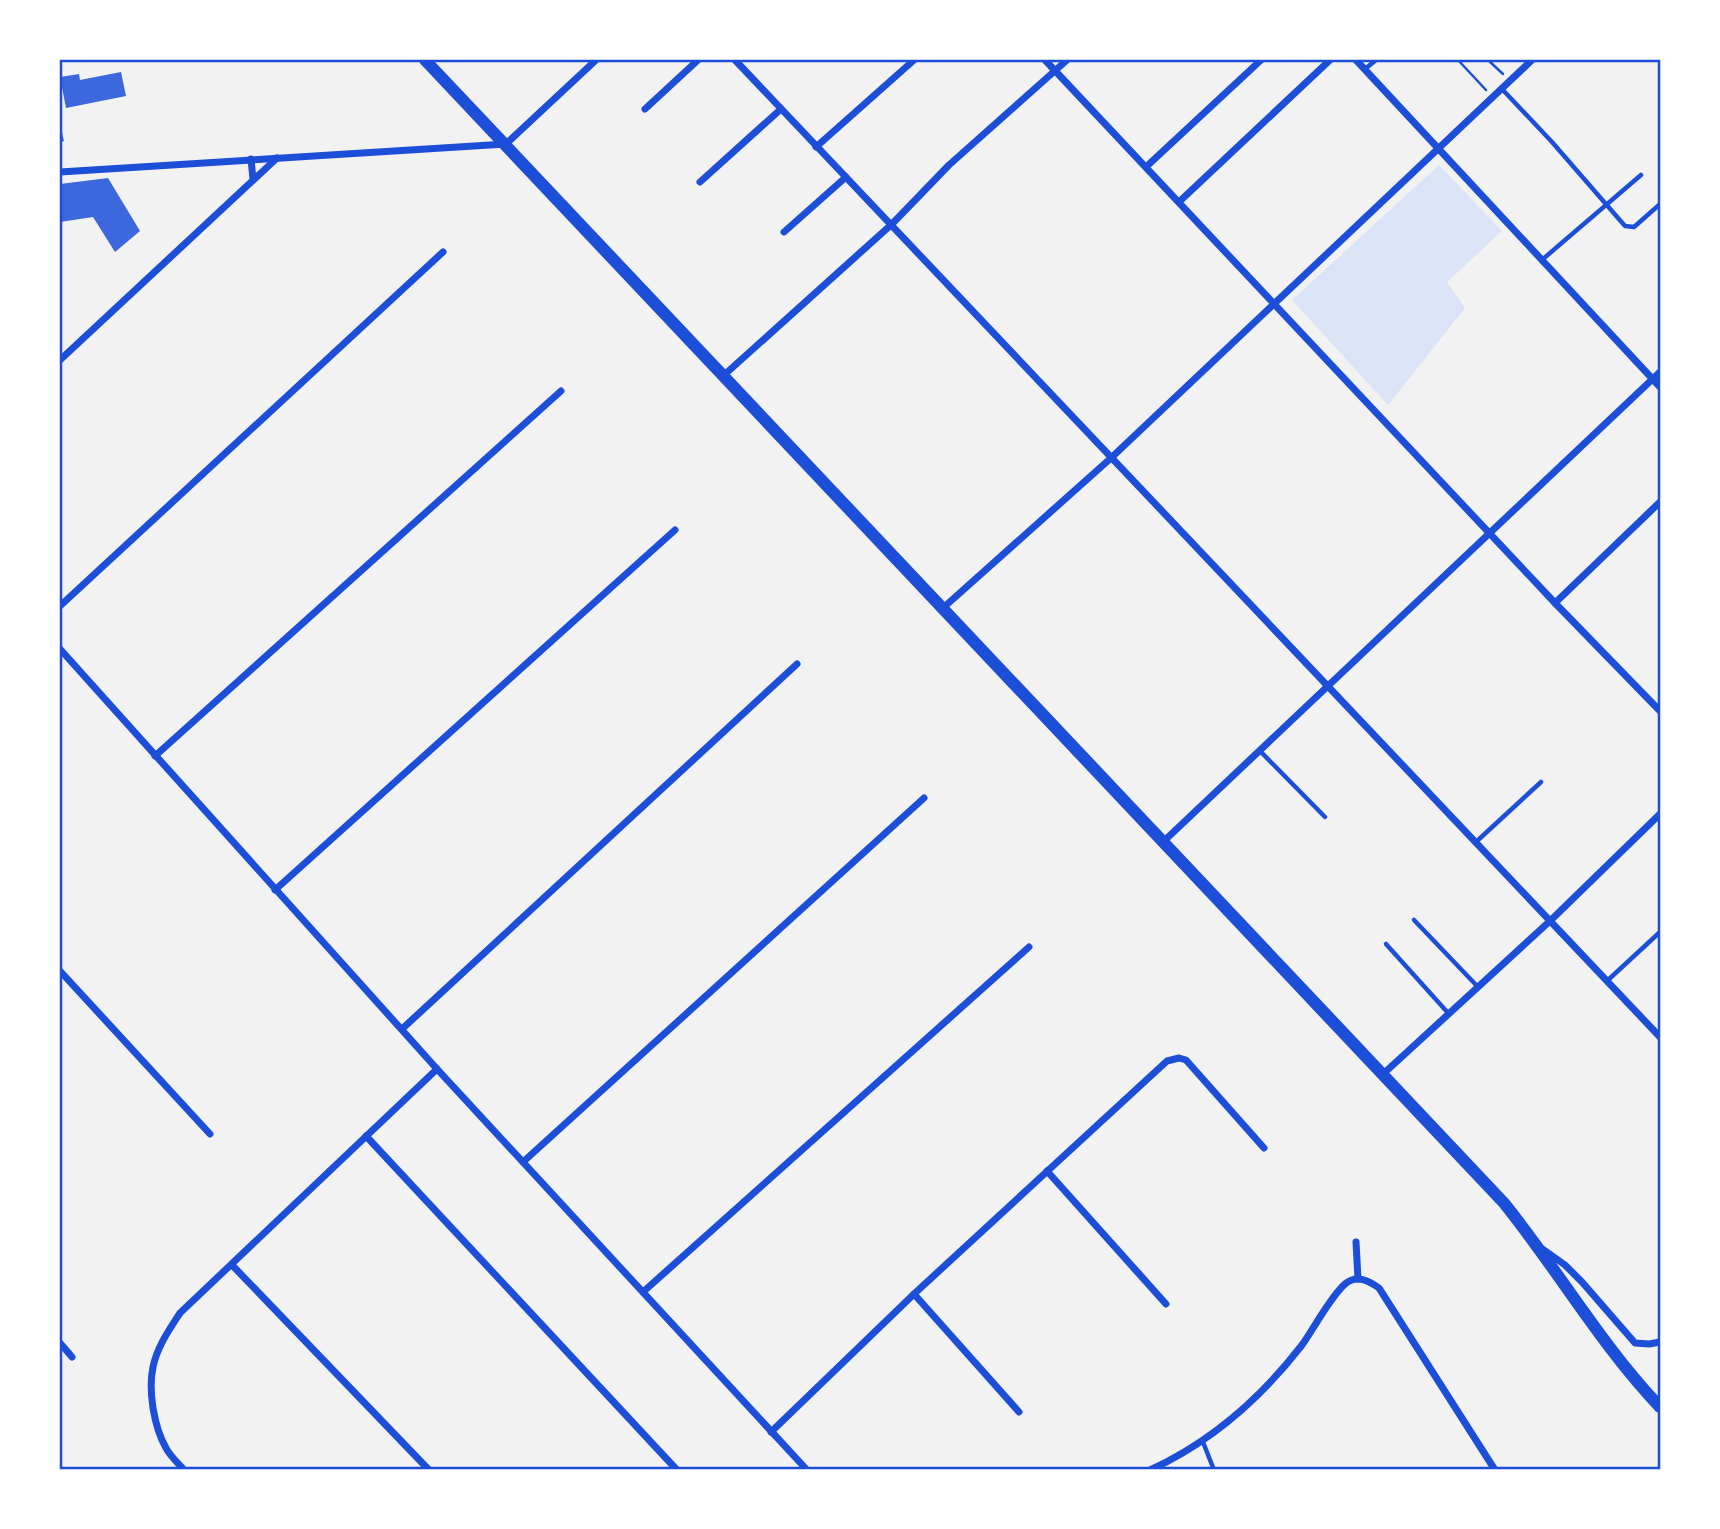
<svg xmlns="http://www.w3.org/2000/svg" width="1720" height="1529" viewBox="0 0 1720 1529" font-family="'Roboto Condensed',sans-serif">
<style>
.green{fill:#dbe4f7}
.building{fill:#3d67dc}
.lines{fill:none;stroke-linecap:round;stroke-linejoin:round}
.path{stroke:#1d4ed8;stroke-width:2.5}
.service{stroke:#1d4ed8;stroke-width:4.5}
.minor{stroke:#1d4ed8;stroke-width:7}
.tertiary{stroke:#1d4ed8;stroke-width:12}
.neatline{fill:none;stroke:#1d4ed8;stroke-width:2.5}
</style>
<rect width="100%" height="100%" fill="#f2f2f2"/>
<path class="green" d="M 1439,165 L 1502,231 L 1447,282 L 1465,308 L 1388,405 L 1292,300 Z"/>
<g class="building">
<path d="M 121,72 L 126,96 L 66,108 L 60,77 L 79,74 L 80,80 Z"/>
<path d="M 60,124 L 64,141 L 60,143 Z"/>
<path d="M 108,178 L 140,231 L 115,252 L 93,217 L 60,222 L 60,184 Z"/>
</g>
<g class="lines">
<g class="path">
<path d="M 1458,60 L 1486,90"/>
<path d="M 1488,60 L 1503,74"/>
</g>
<g class="service">
<path d="M 1365,69 L 1376,60"/>
<path d="M 1502,89 L 1552,142 L 1625,226 L 1634,227 L 1659,205"/>
<path d="M 1543,259 L 1641,175"/>
<path d="M 1260,751 L 1325,817"/>
<path d="M 1477,841 L 1541,782"/>
<path d="M 1414,920 L 1478,987"/>
<path d="M 1386,944 L 1449,1014"/>
<path d="M 1607,981 L 1660,932"/>
<path d="M 1203,1442 L 1214,1470"/>
</g>
<g class="minor">
<path d="M 735,60 L 1660,1037"/>
<path d="M 1045,60 L 1555,603 L 1660,711"/>
<path d="M 1356,60 L 1660,387"/>
<path d="M 645,109 L 698,60"/>
<path d="M 816,147 L 914,60"/>
<path d="M 251,159 L 253,179"/>
<path d="M 1147,166 L 1261,60"/>
<path d="M 60,172 L 506,144 L 596,60"/>
<path d="M 700,182 L 781,109"/>
<path d="M 1180,201 L 1330,60"/>
<path d="M 784,232 L 846,177"/>
<path d="M 60,360 L 277,158"/>
<path d="M 723,376 L 892,224 L 949,165 L 1067,60"/>
<path d="M 1555,603 L 1660,502"/>
<path d="M 60,606 L 443,252"/>
<path d="M 943,608 L 1111,458 L 1532,60"/>
<path d="M 60,649 L 437,1069 L 807,1470"/>
<path d="M 155,756 L 561,391"/>
<path d="M 1164,841 L 1660,372"/>
<path d="M 275,890 L 675,530"/>
<path d="M 60,971 L 210,1134"/>
<path d="M 402,1029 L 797,664"/>
<path d="M 1382,1075 L 1550,921 L 1660,814"/>
<path d="M 366,1136 L 677,1470"/>
<path d="M 523,1162 L 924,798"/>
<path d="M 1047,1171 L 1166,1304"/>
<path d="M 1356,1242 L 1358,1279"/>
<path d="M 1544,1250 L 1565,1265 L 1582,1282 L 1635,1343 L 1649,1344 L 1660,1342"/>
<path d="M 232,1265 L 429,1470"/>
<path d="M 643,1292 L 1029,947"/>
<path d="M 914,1294 L 1019,1412"/>
<path d="M 60,1343 L 72,1357"/>
<path d="M 771,1432 L 914,1294 L 1167,1061 L 1179,1058 L 1186,1060 L 1264,1148"/>
<path d="M 184,1470 C 178,1463 170,1456 166,1448 C 154,1427 148,1391 153,1367 C 157,1347 169,1330 180,1313 L 437,1069"/>
<path d="M 1150,1470 C 1211,1442 1261,1398 1302,1345 C 1314,1328 1331,1296 1345,1284 C 1357,1274 1369,1281 1379,1288 L 1495,1470"/>
</g>
<path class="tertiary" d="M 425,60 L 1504,1203 C 1558,1270 1601,1345 1660,1407"/>
</g>
<rect width="1720" height="1529" fill="none" stroke="#ffffff" stroke-width="122"/>
<rect x="61" y="61" width="1598" height="1407" class="neatline"/>
</svg>
